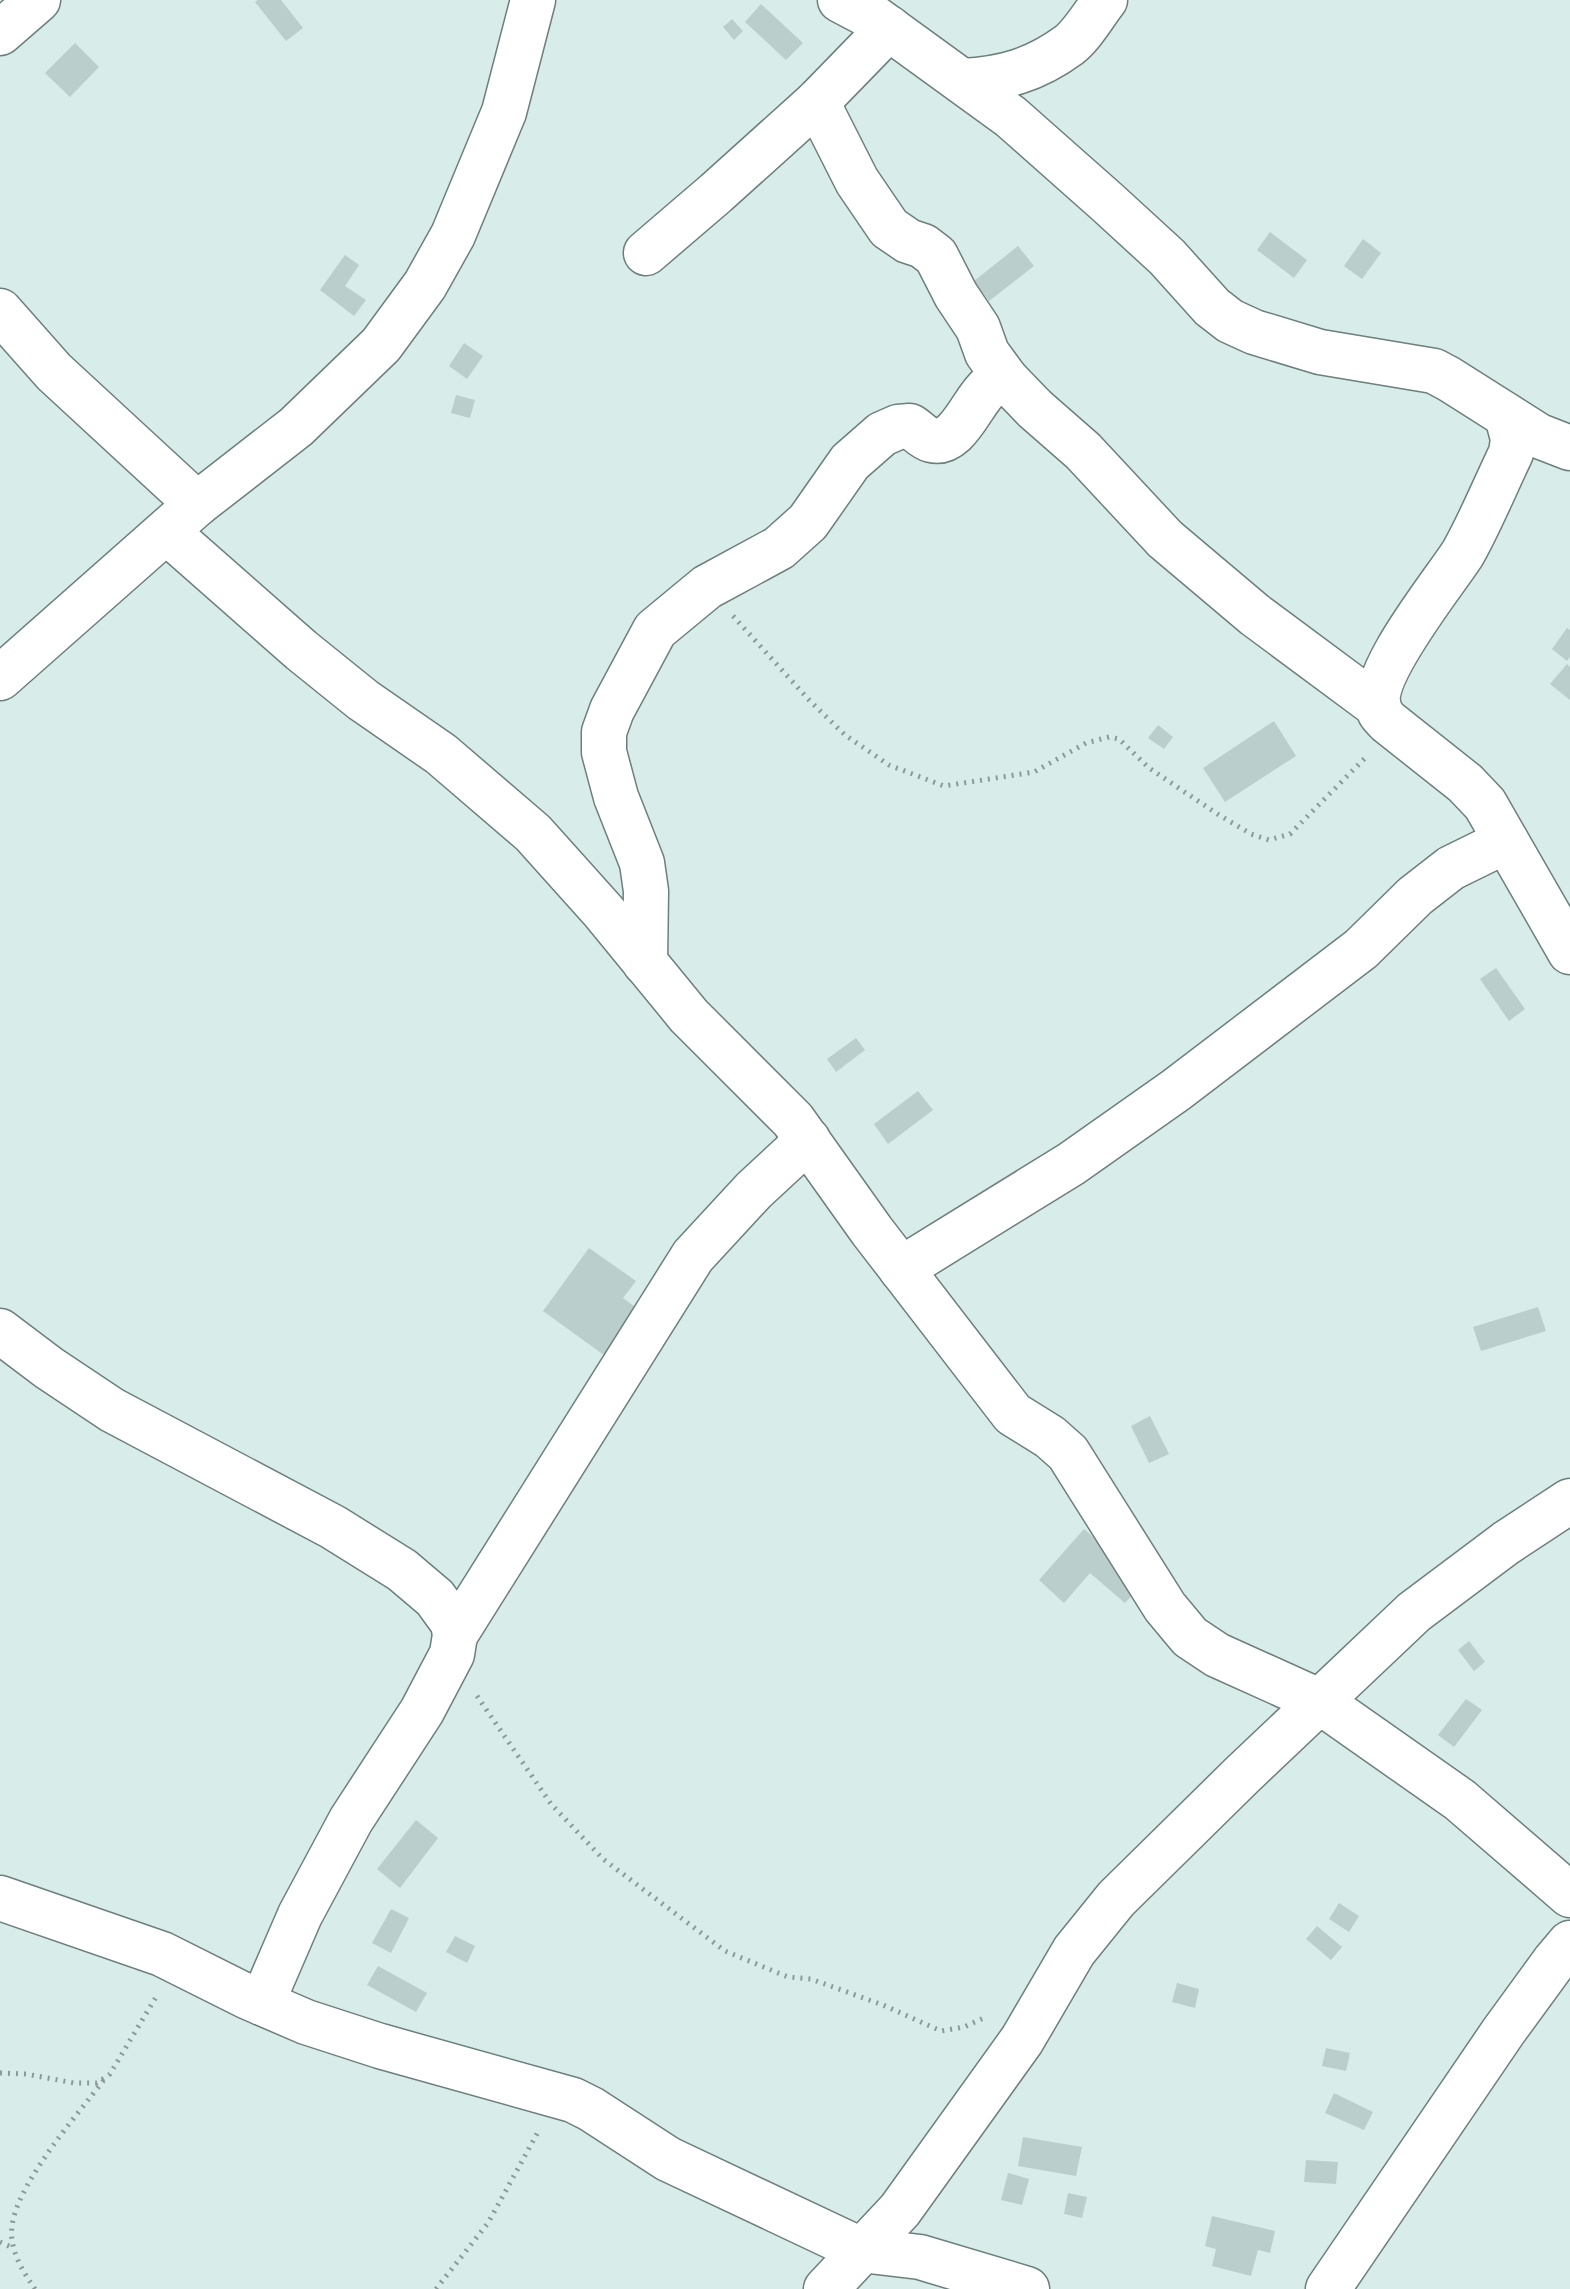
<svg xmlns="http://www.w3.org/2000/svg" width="1570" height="2289" viewBox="0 0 1570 2289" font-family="'PT Sans',sans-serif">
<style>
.building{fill:#bacecb}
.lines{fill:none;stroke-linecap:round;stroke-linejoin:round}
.minor-casing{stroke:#6c7f7c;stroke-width:47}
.path{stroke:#8b9a98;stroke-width:5;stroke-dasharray:2 6;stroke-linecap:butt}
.minor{stroke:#fff;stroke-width:44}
</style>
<rect width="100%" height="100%" fill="#d8edea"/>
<g class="building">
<path d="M 258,0 L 281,0 L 303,28 L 286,41 L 255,2 Z"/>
<path d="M 761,4 L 803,43 L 786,60 L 745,22 Z"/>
<path d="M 732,19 L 743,31 L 734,40 L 723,27 Z"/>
<path d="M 75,43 L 99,67 L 70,97 L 45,73 Z"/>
<path d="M 1270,232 L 1307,260 L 1294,278 L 1257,250 Z"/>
<path d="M 1363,239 L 1381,253 L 1362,279 L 1344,266 Z"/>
<path d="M 1018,246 L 1034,266 L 989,301 L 974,281 Z"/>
<path d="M 345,255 L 359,265 L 345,286 L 366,300 L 354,316 L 320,290 Z"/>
<path d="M 464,343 L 483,356 L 467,379 L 449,366 Z"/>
<path d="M 456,395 L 475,400 L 470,418 L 451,413 Z"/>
<path d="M 1567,628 L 1570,630 L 1570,657 L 1567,661 L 1552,649 Z"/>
<path d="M 1567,664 L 1570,667 L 1570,700 L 1550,684 Z"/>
<path d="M 1274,721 L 1296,756 L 1225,802 L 1203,768 Z"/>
<path d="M 1158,725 L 1173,737 L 1164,749 L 1148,738 Z"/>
<path d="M 1496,968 L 1525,1009 L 1509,1021 L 1480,979 Z"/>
<path d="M 856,1038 L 865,1050 L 836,1072 L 827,1059 Z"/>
<path d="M 918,1091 L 933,1110 L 888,1144 L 874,1124 Z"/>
<path d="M 589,1248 L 636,1281 L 623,1298 L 642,1312 L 608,1358 L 543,1311 Z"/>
<path d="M 1538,1307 L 1546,1331 L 1481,1351 L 1473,1327 Z"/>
<path d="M 1150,1416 L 1169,1454 L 1149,1463 L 1131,1426 Z"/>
<path d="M 1084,1529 L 1144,1582 L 1125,1603 L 1090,1573 L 1064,1603 L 1039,1580 Z"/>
<path d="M 1469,1641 L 1485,1662 L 1474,1671 L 1458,1650 Z"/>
<path d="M 1466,1699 L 1482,1710 L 1454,1747 L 1438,1735 Z"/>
<path d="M 416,1820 L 438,1838 L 400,1888 L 377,1869 Z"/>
<path d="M 1339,1903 L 1359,1916 L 1349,1932 L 1329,1919 Z"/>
<path d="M 391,1909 L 409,1918 L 391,1953 L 372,1943 Z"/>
<path d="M 1317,1926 L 1342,1947 L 1331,1960 L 1306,1939 Z"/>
<path d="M 455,1936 L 475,1946 L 467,1963 L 446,1952 Z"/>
<path d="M 378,1966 L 427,1993 L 416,2012 L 367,1985 Z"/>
<path d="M 1177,1983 L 1199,1989 L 1195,2008 L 1172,2002 Z"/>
<path d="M 1326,2048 L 1350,2053 L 1346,2071 L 1322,2066 Z"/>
<path d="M 1334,2093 L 1373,2112 L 1364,2130 L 1325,2113 Z"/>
<path d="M 1023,2137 L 1082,2147 L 1076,2176 L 1018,2166 Z"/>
<path d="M 1306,2160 L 1338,2162 L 1336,2184 L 1304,2182 Z"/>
<path d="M 1008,2173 L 1029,2179 L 1022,2205 L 1001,2200 Z"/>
<path d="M 1068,2193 L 1087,2197 L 1082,2218 L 1064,2214 Z"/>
<path d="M 1212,2216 L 1275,2231 L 1270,2253 L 1258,2250 L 1251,2276 L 1212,2266 L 1216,2249 L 1205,2246 Z"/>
</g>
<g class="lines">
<g class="minor-casing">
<g id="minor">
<path d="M 840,0 L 876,19 L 1011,117 L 1107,202 L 1167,257 L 1212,307 L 1230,321 L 1254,332 L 1320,352 L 1434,371 L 1449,379 L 1539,436 L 1570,448"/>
<path d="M 0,33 L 38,0"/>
<path d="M 962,81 C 1003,79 1035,70 1069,45 C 1083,34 1094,14 1105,0"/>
<path d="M 817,102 L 857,181 L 889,228 L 908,241 L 923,246 L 936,256 L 956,295 L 978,328 L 987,353 L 1006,379 L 1035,409 L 1083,451 L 1165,539 L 1255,615 L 1379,707"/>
<path d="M 646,253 L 716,193 L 817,102 L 889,28"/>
<path d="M 0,311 L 54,372 L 197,504"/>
<path d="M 1507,416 L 1513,439 L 1511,453 C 1495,486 1481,521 1463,553 C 1444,583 1365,678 1380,713 C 1381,715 1387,721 1388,722 L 1465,783 L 1485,804 L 1570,952"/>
<path d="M 167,532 L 301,650 L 363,700 L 441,754 L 533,833 L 603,911 L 689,1016 L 793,1120 L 872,1231 L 1013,1414 L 1050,1437 L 1068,1453 L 1165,1607 L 1190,1637 L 1217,1655 L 1319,1701 L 1460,1800 L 1570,1895"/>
<path d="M 0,678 L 197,504 L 296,427 L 381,345 L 425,285 L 453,235 L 504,112 L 533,0"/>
<path d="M 645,963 L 646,891 L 642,863 L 616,797 L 604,752 L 604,732 L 612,710 L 655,630 L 707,587 L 779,548 L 808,522 L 850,462 L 882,434 L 898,427 L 910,426 C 917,430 923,438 931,440 C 958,447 972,401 989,387 C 993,383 1001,381 1006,379"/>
<path d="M 901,1269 L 1071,1164 L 1176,1090 L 1361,949 L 1415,896 L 1451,868 L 1506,841"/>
<path d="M 0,1331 L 49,1368 L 112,1410 L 333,1527 L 402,1570 L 435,1598 L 453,1623 L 455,1635 L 452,1654 L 422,1711 L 351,1820 L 300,1915 L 262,2003"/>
<path d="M 455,1635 L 693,1256 L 754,1190 L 808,1140"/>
<path d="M 0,1898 L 162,1954 L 248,1997 L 306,2022 L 380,2046 L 573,2100 L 591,2109 L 668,2159 L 861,2250 L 920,2257 L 1027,2289"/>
<path d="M 826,2289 L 900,2210 L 1022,2040 L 1074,1951 L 1116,1899 L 1242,1775 L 1414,1612 L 1506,1543 L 1570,1501"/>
<path d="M 1328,2289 L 1503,2032 L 1554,1962 L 1570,1943"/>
</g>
</g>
<g class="path">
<path d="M 733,616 L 810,701 L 845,735 L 889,765 L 944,786 L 1034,772 L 1086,743 L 1109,737 L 1119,739 L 1149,768 L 1219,815 L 1251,834 L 1269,840 L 1290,834 L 1367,756"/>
<path d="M 477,1696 L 551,1804 L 603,1859 L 725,1951 L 788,1977 L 811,1979 L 883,2005 L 941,2031 L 964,2027 L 986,2017"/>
<path d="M 0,2073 L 26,2074 L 74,2083 L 97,2083 L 110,2074 L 156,1997"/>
<path d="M 0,2242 L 13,2248"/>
<path d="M 35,2289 C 21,2269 7,2246 13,2220 C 23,2177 76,2116 104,2080"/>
<path d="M 436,2289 L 488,2223 L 538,2132"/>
</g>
<use href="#minor" class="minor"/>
</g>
</svg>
